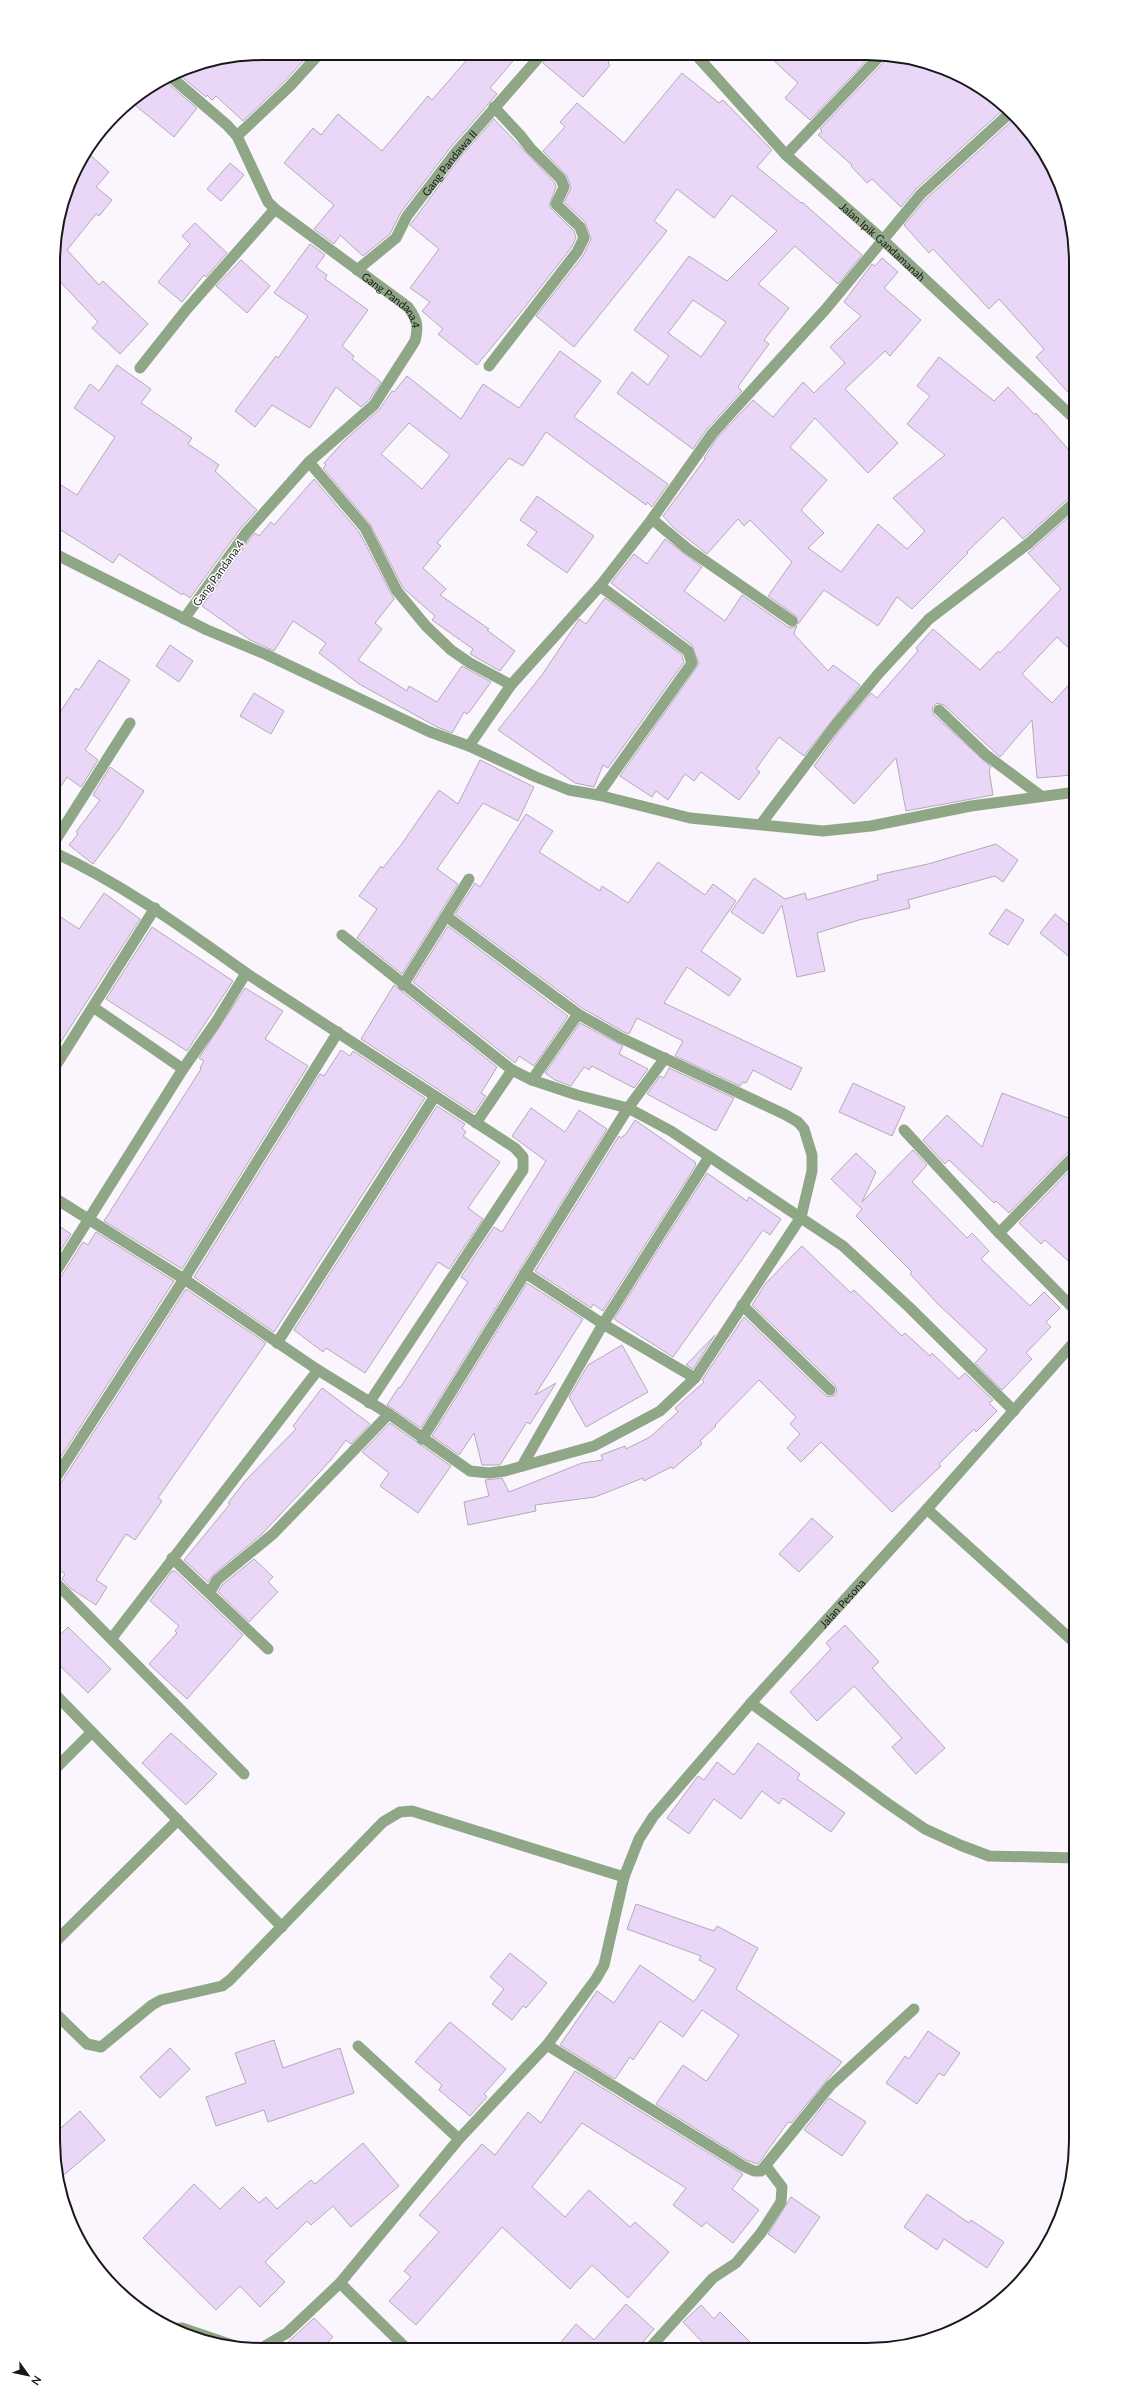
<svg xmlns="http://www.w3.org/2000/svg" width="1129" height="2403" viewBox="0 0 1129 2403" font-family="Lato,sans-serif">
<style>
.building{fill:#ead6f7;stroke:#b2acb6;fill-rule:evenodd}
.lines{fill:none;stroke-linecap:round;stroke-linejoin:round}
.service{stroke:#8fa786;stroke-width:11}
.minor{stroke:#8fa786;stroke-width:11}
.tertiary{stroke:#8fa786;stroke-width:11}
.labels{text-anchor:middle;dominant-baseline:central;stroke-width:3;stroke-linejoin:round;paint-order:stroke}
.street-label{font-size:11px;fill:#19171a;stroke:#fff}
.rim{fill:none;stroke:#19171a;stroke-width:2}
</style>
<rect width="100%" height="100%" fill="#fbf6fe"/>
<g class="building">
<path d="M 262,53 L 310,53 L 285,81 L 243,121 L 216,96 L 212,100 L 207,95 L 206,97 L 176,72 L 182,69 Z"/>
<path d="M 472,54 L 518,55 L 490,88 L 497,94 L 450,148 L 401,212 L 390,234 L 363,256 L 340,235 L 334,244 L 314,229 L 334,205 L 284,163 L 313,128 L 321,135 L 338,114 L 382,151 L 428,96 L 432,100 Z"/>
<path d="M 548,55 L 614,55 L 608,63 L 610,65 L 583,97 L 543,63 Z"/>
<path d="M 769,56 L 815,56 L 870,57 L 810,120 L 785,98 L 798,83 Z"/>
<path d="M 886,57 L 908,57 L 959,74 L 1006,107 L 916,189 L 901,207 L 872,179 L 867,183 L 851,166 L 852,165 L 818,135 L 822,131 L 820,129 L 884,62 Z"/>
<path d="M 682,73 L 719,103 L 723,100 L 772,150 L 757,167 L 801,203 L 802,202 L 862,255 L 838,284 L 795,246 L 758,284 L 789,308 L 764,340 L 769,344 L 739,385 L 738,387 L 742,391 L 707,429 L 693,449 L 617,393 L 632,372 L 648,385 L 669,356 L 634,330 L 689,256 L 727,281 L 777,231 L 732,195 L 714,218 L 677,189 L 654,221 L 667,231 L 574,347 L 536,316 L 583,256 L 591,239 L 585,222 L 564,202 L 571,188 L 567,176 L 543,151 L 565,127 L 560,122 L 577,103 L 624,143 ZM 693,300 L 726,322 L 701,357 L 668,333 Z"/>
<path d="M 164,80 L 197,108 L 174,137 L 130,101 Z"/>
<path d="M 1015,118 L 1048,157 L 1069,208 L 1076,262 L 1076,401 L 1036,357 L 1044,349 L 999,299 L 989,309 L 933,249 L 929,253 L 904,225 L 926,199 Z"/>
<path d="M 494,119 L 555,183 L 556,187 L 549,206 L 574,231 L 576,238 L 571,248 L 525,307 L 477,365 L 438,334 L 443,329 L 422,311 L 430,302 L 410,288 L 439,249 L 410,225 L 461,156 Z"/>
<path d="M 89,154 L 109,172 L 96,187 L 112,200 L 99,216 L 96,214 L 67,250 L 99,285 L 103,281 L 148,324 L 120,354 L 92,328 L 98,322 L 53,274 L 53,248 L 74,173 Z"/>
<path d="M 230,163 L 244,175 L 221,201 L 207,189 Z"/>
<path d="M 195,223 L 227,253 L 206,277 L 204,275 L 182,302 L 158,282 L 190,244 L 182,236 Z"/>
<path d="M 310,244 L 325,255 L 316,267 L 327,275 L 325,279 L 368,310 L 342,346 L 354,356 L 352,359 L 381,382 L 369,400 L 361,407 L 336,387 L 310,428 L 272,405 L 255,427 L 235,411 L 276,356 L 278,358 L 308,316 L 274,293 Z"/>
<path d="M 882,258 L 898,272 L 884,288 L 921,320 L 890,356 L 885,351 L 845,389 L 898,443 L 868,473 L 815,418 L 790,447 L 827,480 L 801,510 L 824,533 L 808,548 L 841,572 L 878,524 L 907,549 L 925,531 L 893,498 L 945,455 L 907,424 L 930,396 L 917,386 L 939,357 L 994,401 L 1008,387 L 1035,415 L 1036,413 L 1076,458 L 1076,494 L 1071,496 L 1023,539 L 1003,517 L 967,552 L 968,553 L 912,609 L 897,597 L 878,626 L 824,590 L 798,624 L 796,616 L 768,596 L 792,562 L 750,520 L 744,526 L 738,519 L 707,554 L 674,528 L 663,516 L 705,459 L 704,458 L 717,438 L 753,400 L 773,417 L 803,382 L 814,393 L 845,363 L 830,347 L 861,316 L 844,302 L 872,264 L 875,266 Z"/>
<path d="M 241,260 L 270,286 L 247,313 L 216,286 Z"/>
<path d="M 560,351 L 601,381 L 574,417 L 668,484 L 652,507 L 647,502 L 646,505 L 546,432 L 523,466 L 509,458 L 437,543 L 441,546 L 423,568 L 446,589 L 440,595 L 489,629 L 487,630 L 515,651 L 500,671 L 470,654 L 473,649 L 432,620 L 435,616 L 403,588 L 370,524 L 323,468 L 326,465 L 324,463 L 346,439 L 379,410 L 392,391 L 394,392 L 407,376 L 461,419 L 483,384 L 519,408 ZM 409,423 L 450,455 L 422,489 L 381,454 Z"/>
<path d="M 117,365 L 151,389 L 141,403 L 192,438 L 188,444 L 219,465 L 215,471 L 257,510 L 240,529 L 190,598 L 183,593 L 182,595 L 119,554 L 113,563 L 53,525 L 53,480 L 77,495 L 115,437 L 74,408 L 90,384 L 99,391 Z"/>
<path d="M 314,479 L 359,532 L 394,599 L 375,623 L 382,629 L 358,660 L 407,691 L 409,686 L 437,702 L 462,666 L 491,682 L 470,711 L 467,714 L 464,712 L 452,733 L 437,727 L 359,684 L 319,653 L 326,643 L 293,621 L 274,651 L 250,640 L 202,606 L 251,537 L 255,533 L 259,536 L 271,522 L 274,525 Z"/>
<path d="M 537,496 L 594,536 L 567,573 L 527,545 L 537,532 L 520,520 Z"/>
<path d="M 1076,510 L 1076,655 L 1057,637 L 1022,674 L 1052,703 L 1076,677 L 1076,727 L 1070,733 L 1073,775 L 1037,778 L 1032,720 L 1000,757 L 944,705 L 937,703 L 932,708 L 934,715 L 991,767 L 989,770 L 993,795 L 906,811 L 896,758 L 854,804 L 814,766 L 840,730 L 871,693 L 877,698 L 918,651 L 916,648 L 933,629 L 980,670 L 998,651 L 1000,653 L 1061,589 L 1028,553 Z"/>
<path d="M 665,539 L 702,567 L 684,591 L 725,621 L 742,595 L 788,627 L 792,628 L 797,625 L 794,634 L 828,671 L 833,665 L 860,685 L 804,756 L 779,737 L 756,769 L 760,772 L 739,800 L 701,772 L 694,781 L 685,774 L 668,800 L 656,791 L 652,797 L 620,776 L 699,664 L 692,645 L 611,583 L 634,554 L 647,564 Z"/>
<path d="M 605,598 L 682,655 L 684,662 L 608,768 L 603,765 L 594,787 L 575,783 L 498,730 L 542,675 L 576,624 L 579,619 L 586,624 Z"/>
<path d="M 170,645 L 193,661 L 179,682 L 156,666 Z"/>
<path d="M 99,660 L 130,680 L 85,750 L 98,760 L 81,787 L 67,777 L 53,798 L 53,723 L 76,688 L 79,690 Z"/>
<path d="M 254,693 L 284,711 L 271,734 L 240,716 Z"/>
<path d="M 480,760 L 534,787 L 518,821 L 483,803 L 437,869 L 458,884 L 402,974 L 357,938 L 377,909 L 359,896 L 381,866 L 383,868 L 401,845 L 439,790 L 458,804 Z"/>
<path d="M 110,767 L 144,791 L 119,829 L 93,864 L 69,845 L 78,834 L 76,832 L 100,800 L 93,795 Z"/>
<path d="M 526,814 L 553,831 L 539,852 L 600,891 L 602,886 L 628,903 L 658,862 L 705,895 L 713,884 L 736,901 L 701,951 L 741,979 L 729,996 L 687,967 L 664,1003 L 802,1068 L 791,1090 L 753,1070 L 746,1083 L 743,1082 L 740,1086 L 675,1056 L 683,1041 L 637,1018 L 629,1034 L 624,1032 L 582,1008 L 455,914 L 475,883 L 480,887 Z"/>
<path d="M 996,844 L 1018,860 L 1003,882 L 995,876 L 908,900 L 910,908 L 859,920 L 817,933 L 825,971 L 797,977 L 782,905 L 763,934 L 731,912 L 754,878 L 785,899 L 805,893 L 807,900 L 878,880 L 877,875 L 928,864 Z"/>
<path d="M 104,893 L 140,919 L 53,1054 L 53,912 L 79,929 Z"/>
<path d="M 1006,909 L 1024,920 L 1008,945 L 989,934 Z"/>
<path d="M 1055,914 L 1076,931 L 1076,962 L 1040,933 Z"/>
<path d="M 448,926 L 568,1016 L 534,1066 L 519,1056 L 515,1063 L 413,982 Z"/>
<path d="M 152,927 L 233,981 L 187,1051 L 106,999 Z"/>
<path d="M 394,985 L 497,1067 L 481,1093 L 486,1096 L 474,1113 L 361,1039 Z"/>
<path d="M 245,988 L 283,1011 L 265,1039 L 308,1066 L 182,1269 L 104,1221 L 201,1069 L 200,1068 L 204,1061 L 199,1058 Z"/>
<path d="M 580,1023 L 623,1046 L 619,1054 L 648,1069 L 634,1088 L 592,1066 L 589,1070 L 584,1067 L 571,1086 L 555,1080 L 545,1073 Z"/>
<path d="M 341,1050 L 350,1056 L 353,1051 L 425,1098 L 274,1332 L 194,1277 L 320,1074 L 324,1076 Z"/>
<path d="M 669,1068 L 734,1098 L 716,1131 L 647,1094 L 660,1076 L 664,1078 Z"/>
<path d="M 853,1083 L 905,1107 L 892,1136 L 839,1112 Z"/>
<path d="M 1002,1093 L 1076,1121 L 1076,1147 L 1071,1149 L 1009,1213 L 996,1201 L 994,1203 L 949,1160 L 945,1164 L 923,1140 L 947,1115 L 982,1147 Z"/>
<path d="M 437,1106 L 465,1124 L 462,1128 L 466,1132 L 463,1136 L 500,1162 L 468,1208 L 483,1219 L 449,1269 L 438,1262 L 365,1373 L 326,1348 L 323,1352 L 294,1330 Z"/>
<path d="M 531,1108 L 565,1132 L 579,1110 L 607,1129 L 421,1428 L 387,1405 L 399,1387 L 400,1388 L 468,1282 L 461,1277 L 494,1227 L 502,1232 L 546,1161 L 512,1136 Z"/>
<path d="M 635,1120 L 695,1162 L 696,1165 L 603,1311 L 593,1304 L 591,1308 L 535,1271 L 619,1136 L 621,1138 L 626,1134 Z"/>
<path d="M 913,1150 L 927,1165 L 912,1182 L 967,1238 L 972,1233 L 989,1251 L 981,1259 L 1030,1306 L 1044,1292 L 1060,1308 L 1046,1322 L 1051,1327 L 1026,1353 L 1032,1359 L 1002,1390 L 975,1363 L 987,1350 L 938,1304 L 910,1274 L 912,1272 L 856,1216 L 862,1209 L 831,1179 L 856,1153 L 876,1172 L 862,1202 Z"/>
<path d="M 1076,1164 L 1076,1268 L 1045,1240 L 1041,1244 L 1019,1223 Z"/>
<path d="M 707,1173 L 747,1201 L 749,1197 L 781,1219 L 770,1235 L 763,1230 L 673,1357 L 614,1319 Z"/>
<path d="M 53,1222 L 71,1234 L 53,1262 Z"/>
<path d="M 96,1232 L 174,1281 L 53,1469 L 53,1283 L 59,1280 L 83,1242 L 88,1245 Z"/>
<path d="M 802,1246 L 851,1293 L 854,1290 L 902,1336 L 905,1333 L 930,1356 L 932,1353 L 959,1379 L 965,1373 L 993,1400 L 989,1403 L 997,1411 L 976,1432 L 974,1429 L 939,1464 L 941,1466 L 892,1512 L 821,1442 L 801,1462 L 787,1448 L 800,1434 L 790,1424 L 796,1417 L 759,1380 L 715,1425 L 716,1426 L 700,1441 L 702,1444 L 673,1469 L 671,1467 L 644,1481 L 643,1478 L 595,1497 L 535,1505 L 536,1511 L 468,1525 L 464,1502 L 489,1496 L 485,1480 L 502,1478 L 509,1492 L 582,1463 L 603,1460 L 601,1455 L 625,1446 L 626,1449 L 650,1437 L 678,1412 L 675,1408 L 704,1382 L 702,1380 L 744,1317 L 825,1395 L 829,1397 L 835,1395 L 837,1391 L 835,1385 L 752,1305 L 766,1283 Z"/>
<path d="M 527,1283 L 583,1319 L 535,1395 L 556,1383 L 530,1424 L 527,1422 L 500,1465 L 482,1465 L 474,1433 L 459,1455 L 432,1436 Z"/>
<path d="M 186,1289 L 266,1343 L 158,1498 L 162,1501 L 135,1540 L 126,1534 L 96,1580 L 107,1587 L 96,1605 L 70,1588 L 62,1579 L 65,1574 L 53,1566 L 53,1489 L 59,1486 Z"/>
<path d="M 715,1335 L 693,1369 L 686,1365 Z"/>
<path d="M 622,1345 L 648,1392 L 586,1427 L 569,1397 L 588,1365 Z"/>
<path d="M 322,1388 L 370,1424 L 351,1444 L 346,1440 L 330,1461 L 262,1534 L 213,1575 L 208,1582 L 184,1560 L 230,1504 L 228,1503 L 246,1480 L 296,1429 L 293,1426 Z"/>
<path d="M 390,1423 L 451,1466 L 418,1513 L 380,1486 L 389,1473 L 362,1452 Z"/>
<path d="M 812,1518 L 833,1537 L 799,1572 L 779,1554 Z"/>
<path d="M 254,1559 L 273,1577 L 268,1582 L 278,1592 L 249,1622 L 218,1592 L 222,1585 Z"/>
<path d="M 172,1571 L 175,1571 L 243,1635 L 187,1699 L 149,1664 L 177,1633 L 175,1631 L 179,1626 L 150,1601 Z"/>
<path d="M 845,1625 L 879,1662 L 872,1668 L 945,1748 L 916,1774 L 892,1747 L 902,1738 L 854,1686 L 817,1721 L 790,1692 L 831,1649 L 826,1643 Z"/>
<path d="M 68,1627 L 111,1669 L 88,1693 L 53,1659 L 53,1642 Z"/>
<path d="M 171,1733 L 217,1774 L 186,1805 L 142,1763 Z"/>
<path d="M 758,1743 L 800,1774 L 797,1779 L 845,1813 L 831,1832 L 783,1798 L 779,1804 L 762,1791 L 741,1819 L 714,1799 L 689,1834 L 667,1818 L 698,1776 L 704,1780 L 717,1762 L 734,1775 Z"/>
<path d="M 636,1904 L 714,1931 L 717,1926 L 758,1948 L 736,1989 L 842,2062 L 791,2123 L 788,2122 L 758,2164 L 746,2160 L 656,2104 L 683,2065 L 706,2081 L 708,2079 L 739,2035 L 702,2010 L 683,2037 L 660,2021 L 633,2060 L 630,2057 L 615,2079 L 560,2045 L 597,1991 L 614,2003 L 640,1965 L 694,2002 L 716,1969 L 699,1960 L 701,1956 L 627,1929 Z"/>
<path d="M 510,1953 L 547,1983 L 526,2008 L 523,2006 L 512,2020 L 492,2004 L 504,1989 L 490,1977 Z"/>
<path d="M 450,2022 L 506,2069 L 484,2094 L 487,2097 L 470,2116 L 439,2090 L 442,2085 L 415,2062 Z"/>
<path d="M 928,2031 L 960,2053 L 944,2076 L 939,2073 L 917,2104 L 886,2083 L 905,2056 L 909,2059 Z"/>
<path d="M 274,2040 L 283,2068 L 340,2048 L 354,2093 L 268,2122 L 264,2110 L 216,2126 L 206,2097 L 246,2083 L 235,2053 Z"/>
<path d="M 170,2048 L 190,2069 L 160,2098 L 140,2077 Z"/>
<path d="M 575,2071 L 743,2174 L 732,2189 L 759,2210 L 733,2243 L 706,2222 L 702,2227 L 673,2205 L 686,2188 L 582,2123 L 532,2187 L 565,2217 L 589,2190 L 630,2227 L 635,2222 L 669,2252 L 628,2298 L 592,2265 L 570,2289 L 502,2227 L 416,2325 L 389,2301 L 411,2277 L 404,2271 L 439,2232 L 419,2215 L 482,2144 L 495,2155 L 528,2112 L 541,2123 Z"/>
<path d="M 829,2098 L 866,2122 L 842,2156 L 804,2130 Z"/>
<path d="M 80,2111 L 105,2140 L 58,2180 L 53,2135 Z"/>
<path d="M 363,2143 L 399,2186 L 351,2227 L 333,2206 L 311,2225 L 307,2221 L 265,2262 L 285,2282 L 260,2307 L 240,2286 L 216,2310 L 143,2238 L 194,2184 L 220,2209 L 243,2187 L 259,2203 L 266,2197 L 277,2209 L 311,2180 L 315,2184 Z"/>
<path d="M 927,2194 L 969,2223 L 971,2220 L 1004,2242 L 987,2268 L 944,2239 L 937,2250 L 904,2227 Z"/>
<path d="M 791,2197 L 820,2217 L 795,2253 L 768,2234 Z"/>
<path d="M 626,2304 L 654,2329 L 637,2349 L 556,2348 L 576,2324 L 594,2340 Z"/>
<path d="M 701,2305 L 714,2319 L 720,2312 L 757,2349 L 709,2349 L 683,2322 Z"/>
<path d="M 314,2318 L 333,2337 L 323,2347 L 284,2346 Z"/>
</g>
<g class="lines">
<g class="service">
<path d="M 927,1509 L 1076,1644"/>
<path d="M 358,2046 L 459,2139"/>
</g>
<g class="minor">
<path id="s1" d="M 170,76 L 227,125 L 237,136 L 268,202 L 275,209 L 408,307 C 417,319 419,326 415,341 L 374,405 L 309,462 L 246,533 L 184,619"/>
<path d="M 237,136 L 290,86 L 320,53"/>
<path d="M 786,155 L 879,57"/>
<path id="s2" d="M 357,270 L 396,238 L 407,216 L 456,152 L 541,55"/>
<path d="M 489,366 L 577,252 L 584,238 L 580,227 L 556,204 L 564,187 L 561,179 L 531,149 L 520,135 L 494,107"/>
<path d="M 140,368 L 186,310 L 275,209"/>
<path d="M 309,462 L 365,528 L 397,591 L 426,626 L 451,650 L 470,663 L 511,685"/>
<path d="M 652,519 L 688,549 L 792,621"/>
<path d="M 53,553 L 207,630 L 265,654 L 430,732 L 469,746 L 536,777 L 569,790 L 598,795 L 690,818 L 823,831 L 871,826 L 971,806 L 1076,792"/>
<path d="M 939,710 L 986,755 L 1041,796"/>
<path d="M 469,746 L 511,685 L 600,586 L 652,519 L 712,434 L 825,310 L 921,194 L 1011,112"/>
<path d="M 598,795 L 692,663 L 688,651 L 600,586"/>
<path d="M 761,824 L 835,726 L 879,673 L 929,619 L 1029,543 L 1076,501"/>
<path d="M 53,844 L 130,723"/>
<path d="M 53,852 C 123,884 184,929 246,973"/>
<path d="M 342,935 L 512,1070 L 532,1080 L 577,1095 L 628,1108 L 671,1131 L 843,1246 L 909,1307 L 1014,1411"/>
<path d="M 403,985 L 469,879"/>
<path d="M 93,1007 L 183,1069"/>
<path d="M 53,1070 L 155,908"/>
<path d="M 532,1080 L 578,1014"/>
<path d="M 476,1123 L 512,1070"/>
<path d="M 904,1130 L 999,1233 L 1076,1311"/>
<path d="M 53,1197 L 184,1279 L 318,1370 L 389,1414 L 470,1471 L 489,1473 L 505,1471 L 594,1446 L 660,1411 L 695,1378 L 801,1217 L 812,1171 L 812,1155 L 804,1129 L 798,1122 L 784,1114 L 621,1038 L 578,1014 L 446,916"/>
<path d="M 999,1233 L 1076,1154"/>
<path d="M 525,1273 L 603,1324 L 695,1378"/>
<path d="M 53,1276 L 183,1069 L 216,1022 L 246,973 L 515,1148 L 523,1157 L 523,1170 L 369,1403"/>
<path d="M 742,1305 L 830,1390"/>
<path d="M 277,1343 L 435,1096"/>
<path d="M 422,1439 L 628,1108 L 665,1058"/>
<path d="M 522,1466 L 603,1324 L 709,1157"/>
<path d="M 53,1482 L 184,1279 L 338,1032"/>
<path d="M 172,1558 L 268,1649"/>
<path d="M 53,1580 L 244,1774"/>
<path d="M 210,1592 L 217,1580 L 273,1534 L 389,1414"/>
<path d="M 112,1638 L 318,1370"/>
<path d="M 53,1692 L 282,1927"/>
<path d="M 751,1703 L 887,1803 L 925,1829 L 960,1845 L 989,1856 L 1076,1858"/>
<path d="M 53,1771 L 92,1732"/>
<path d="M 53,1944 L 178,1820"/>
<path d="M 53,2011 L 87,2044 L 101,2047 L 152,2005 L 161,2000 L 222,1986 L 230,1980 L 383,1822 L 400,1812 L 412,1811 L 624,1877"/>
<path d="M 547,2045 L 743,2166 L 754,2171 L 761,2171 L 830,2086 L 914,2009"/>
<path d="M 340,2283 L 405,2347"/>
<path d="M 170,2329 L 182,2328 L 235,2346"/>
<path id="s3" d="M 265,2346 L 287,2333 L 340,2283 L 459,2139 L 547,2045 L 596,1979 L 604,1965 L 624,1877 L 639,1839 L 653,1817 L 751,1703 L 927,1509 L 1076,1340"/>
<path d="M 649,2349 L 713,2278 L 736,2263 L 761,2233 L 781,2202 L 782,2187 L 766,2166"/>
</g>
<path class="tertiary" id="s4" d="M 697,56 L 786,155 L 883,240 L 1076,420"/>
</g>
<g class="labels">
<g class="street-label">
<text stroke="none"><textPath href="#s2" startOffset="143">Gang Pandawa II</textPath></text>
<text stroke="none"><textPath href="#s4" startOffset="263">Jalan Ipik Gandamanah</textPath></text>
<text stroke="none"><textPath href="#s1" startOffset="322">Gang Pandana.4</textPath></text>
<text transform="translate(218 573) rotate(-54)">Gang Pandana.4</text>
<text stroke="none"><textPath href="#s3" startOffset="955">Jalan Pesona</textPath></text>
</g>
</g>
<path d="M0 0H1129V2403H0ZM262 60H867A202 202 0 0 1 1069 262V2141A202 202 0 0 1 867 2343H262A202 202 0 0 1 60 2141V262A202 202 0 0 1 262 60Z" fill="#fff" fill-rule="evenodd"/>
<path class="rim" d="M262 60H867A202 202 0 0 1 1069 262V2141A202 202 0 0 1 867 2343H262A202 202 0 0 1 60 2141V262A202 202 0 0 1 262 60Z"/>
<g transform="translate(28 2375) rotate(123)" stroke="#ffffff" stroke-width="3" paint-order="stroke">
<path d="M0-3L7 15L0 10L-7 15Z" fill="#19171a"/>
<text y="-6" font-size="11" font-weight="bold" text-anchor="middle" fill="#19171a">N</text>
</g>
</svg>
